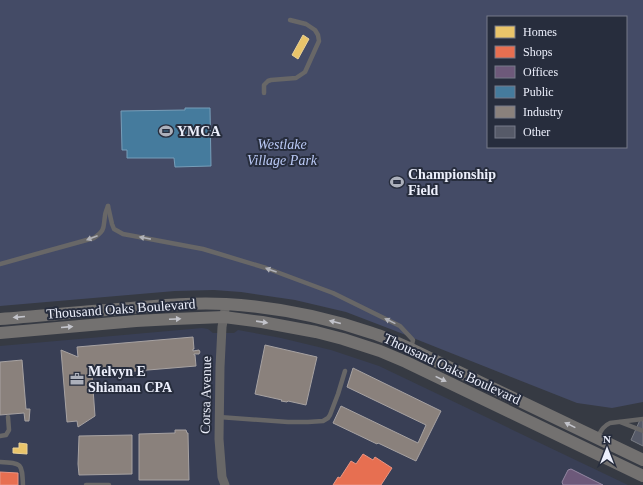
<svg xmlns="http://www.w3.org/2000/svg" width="643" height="485" viewBox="0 0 643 485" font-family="Georgia,serif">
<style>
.built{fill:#393f55}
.green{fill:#444b66;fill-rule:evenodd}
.homes{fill:#e9c46a;stroke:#ead196}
.shops{fill:#e76f51;stroke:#e89584}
.offices{fill:#6d597a;stroke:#9386a1}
.public{fill:#457b9d;stroke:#779eb9}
.industry{fill:#8a817c;stroke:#a7a2a2}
.building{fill:#565a68;stroke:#7a7d85}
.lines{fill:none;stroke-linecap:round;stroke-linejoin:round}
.service{stroke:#686767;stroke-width:4.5}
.minor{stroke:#686767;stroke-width:9}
.secondary{stroke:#737170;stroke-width:12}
.oneway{fill:#b1b2b8}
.oneway2{fill:#c2c3ca}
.labels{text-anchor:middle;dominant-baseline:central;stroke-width:4;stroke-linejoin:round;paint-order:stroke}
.poi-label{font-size:14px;font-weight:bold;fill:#eceffb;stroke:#272d3d;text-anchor:start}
.park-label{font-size:14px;font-style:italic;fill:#bac9f5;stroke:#272d3d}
.street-label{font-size:14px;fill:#eceffb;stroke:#272d3d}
</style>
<rect width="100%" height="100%" fill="#363a43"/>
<path class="built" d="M 202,328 L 208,329 L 213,333 L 234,333 L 238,330 L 281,338 L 331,350 L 379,366 L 628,485 L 0,485 L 0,346 Z"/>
<path class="green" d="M 0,0 L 643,0 L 643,402 L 612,408 L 577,403 L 393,330 L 346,312 L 295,300 L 241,292 L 214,290 L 175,291 L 0,306 ZM 488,17 L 626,17 L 626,147 L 488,147 Z"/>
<g class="homes">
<path d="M 303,35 L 309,39 L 298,59 L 292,55 Z"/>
<path d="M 19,443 L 27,444 L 27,454 L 13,453 L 13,448 L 19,448 Z"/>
</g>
<g class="shops">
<path d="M 363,454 L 373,460 L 375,457 L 392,468 L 381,485 L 333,485 L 338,477 L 340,478 L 351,461 L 356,464 Z"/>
<path d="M 0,472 L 18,473 L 18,485 L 0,485 Z"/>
</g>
<path class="offices" d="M 571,469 L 603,485 L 563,485 L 562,482 L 568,470 Z"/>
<path class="public" d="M 185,108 L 210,108 L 211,166 L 175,167 L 174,158 L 127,158 L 127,150 L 122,150 L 121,111 L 185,110 Z"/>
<g class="industry">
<path d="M 193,337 L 194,349 L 193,349 L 193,351 L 199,350 L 200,352 L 199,354 L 194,354 L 194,355 L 195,355 L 196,366 L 124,372 L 124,375 L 121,375 L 121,372 L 92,375 L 95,416 L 78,427 L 77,421 L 67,422 L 61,350 L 78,357 L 77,347 Z"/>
<path d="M 265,345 L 317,357 L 306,405 L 288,401 L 287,402 L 281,401 L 282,400 L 255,394 Z"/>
<path d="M 22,360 L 26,409 L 30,409 L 29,421 L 25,421 L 24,413 L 0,415 L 0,362 Z"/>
<path d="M 353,368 L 441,411 L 416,461 L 378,443 L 377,444 L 333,423 L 341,406 L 418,443 L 426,425 L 347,387 Z"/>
<path d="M 175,430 L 186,430 L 187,433 L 188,433 L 189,480 L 139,480 L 139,434 L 175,433 Z"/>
<path d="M 132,435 L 132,474 L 79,475 L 78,464 L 79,436 Z"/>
</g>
<path class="building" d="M 640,420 L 643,421 L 643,446 L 631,440 Z"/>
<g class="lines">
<g class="service">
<path d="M 264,93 L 264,85 L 268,81 L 271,80 L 296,78 L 305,72 L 319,41 L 318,35 L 315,30 L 306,24 L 290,20"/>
<path d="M 108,206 L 112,224 L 114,229 L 123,234 L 203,249 L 266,268 L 333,293 L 400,326 L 413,340 L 411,349"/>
<path d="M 0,264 L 94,238 C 106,230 103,227 105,216 C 105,213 107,209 108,206"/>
<path d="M 219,417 L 288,422 L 308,422 L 323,421 L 328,418 L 330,415 L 338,394 L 345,371"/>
<path d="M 620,422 L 643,431"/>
<path d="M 0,436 L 6,435 L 9,430 L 8,417"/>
<path d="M 597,438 C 601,431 603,426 610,423 L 643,419"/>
<path d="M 0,462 C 22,463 22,463 23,485"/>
<path d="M 86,485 L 109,485"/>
</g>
<path class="minor" d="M 225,485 L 222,477 L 219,439 L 220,367 L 222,327 L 226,304"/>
<g class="secondary">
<path d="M 0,319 C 39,316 78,312 118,309 C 154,306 190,302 226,304 C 276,307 325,317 372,333 C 385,337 398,343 411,349 L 643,460"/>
<path d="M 0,333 L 136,321 L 174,319 L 224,317 L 262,322 L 316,332 L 343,339 L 380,351 L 406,362 L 643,476"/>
</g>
</g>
<defs><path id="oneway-solid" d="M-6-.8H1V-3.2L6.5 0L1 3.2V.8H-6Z"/></defs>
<g class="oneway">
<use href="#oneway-solid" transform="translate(92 238) rotate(159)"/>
<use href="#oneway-solid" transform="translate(145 238) rotate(-169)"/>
<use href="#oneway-solid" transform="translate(271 270) rotate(-160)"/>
<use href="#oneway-solid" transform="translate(390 321) rotate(-154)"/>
</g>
<g class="oneway2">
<use href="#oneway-solid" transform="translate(19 317) rotate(175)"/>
<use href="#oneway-solid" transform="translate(175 319) rotate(-2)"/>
<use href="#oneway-solid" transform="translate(262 322) rotate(8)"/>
<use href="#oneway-solid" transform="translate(335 322) rotate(-166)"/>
<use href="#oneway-solid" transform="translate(67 327) rotate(-5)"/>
<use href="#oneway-solid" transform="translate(441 379) rotate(26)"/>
<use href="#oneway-solid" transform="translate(570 425) rotate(-154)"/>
</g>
<defs>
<g id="stadium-bare" transform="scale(1.08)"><path d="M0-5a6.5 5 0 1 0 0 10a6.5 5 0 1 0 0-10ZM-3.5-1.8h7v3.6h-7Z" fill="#acb0bb" stroke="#272d3d" stroke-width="2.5" paint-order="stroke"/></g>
<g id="office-bare" transform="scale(1.08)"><path d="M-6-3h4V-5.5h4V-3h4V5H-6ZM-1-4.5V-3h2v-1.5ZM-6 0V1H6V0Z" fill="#acb0bb" stroke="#272d3d" stroke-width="2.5" paint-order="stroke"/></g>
</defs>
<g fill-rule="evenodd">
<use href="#stadium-bare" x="166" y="131"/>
<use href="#stadium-bare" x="397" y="182"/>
<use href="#office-bare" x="77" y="379"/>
</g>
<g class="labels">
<g class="poi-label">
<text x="177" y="131">YMCA</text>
<text x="408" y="174">Championship<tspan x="408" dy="16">Field</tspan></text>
<text x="88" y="371">Melvyn E<tspan x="88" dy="16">Shiaman CPA</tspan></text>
</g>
<g class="park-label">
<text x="282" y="144">Westlake<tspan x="282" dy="16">Village Park</tspan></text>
</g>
<g class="street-label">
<text transform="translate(121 309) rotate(-4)">Thousand Oaks Boulevard</text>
<text transform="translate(452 369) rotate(25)">Thousand Oaks Boulevard</text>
<text transform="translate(206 395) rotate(-89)">Corsa Avenue</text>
</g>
</g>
<rect x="487" y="16" width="140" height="132" fill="#272d3d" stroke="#767b89"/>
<rect x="495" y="26" width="20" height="12" fill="#e9c46a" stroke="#767b89"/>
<text x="523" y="36" font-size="12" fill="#eceffb">Homes</text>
<rect x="495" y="46" width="20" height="12" fill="#e76f51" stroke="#767b89"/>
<text x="523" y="56" font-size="12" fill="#eceffb">Shops</text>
<rect x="495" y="66" width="20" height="12" fill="#6d597a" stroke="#767b89"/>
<text x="523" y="76" font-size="12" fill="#eceffb">Offices</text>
<rect x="495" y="86" width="20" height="12" fill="#457b9d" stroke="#767b89"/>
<text x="523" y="96" font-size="12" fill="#eceffb">Public</text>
<rect x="495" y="106" width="20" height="12" fill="#8a817c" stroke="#767b89"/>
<text x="523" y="116" font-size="12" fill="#eceffb">Industry</text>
<rect x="495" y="126" width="20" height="12" fill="#565a68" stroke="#767b89"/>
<text x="523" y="136" font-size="12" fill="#eceffb">Other</text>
<g transform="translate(607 449)" stroke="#272d3d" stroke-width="3" paint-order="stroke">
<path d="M0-3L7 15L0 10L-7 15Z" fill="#eceffb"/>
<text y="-6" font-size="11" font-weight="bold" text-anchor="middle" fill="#eceffb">N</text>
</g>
</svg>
